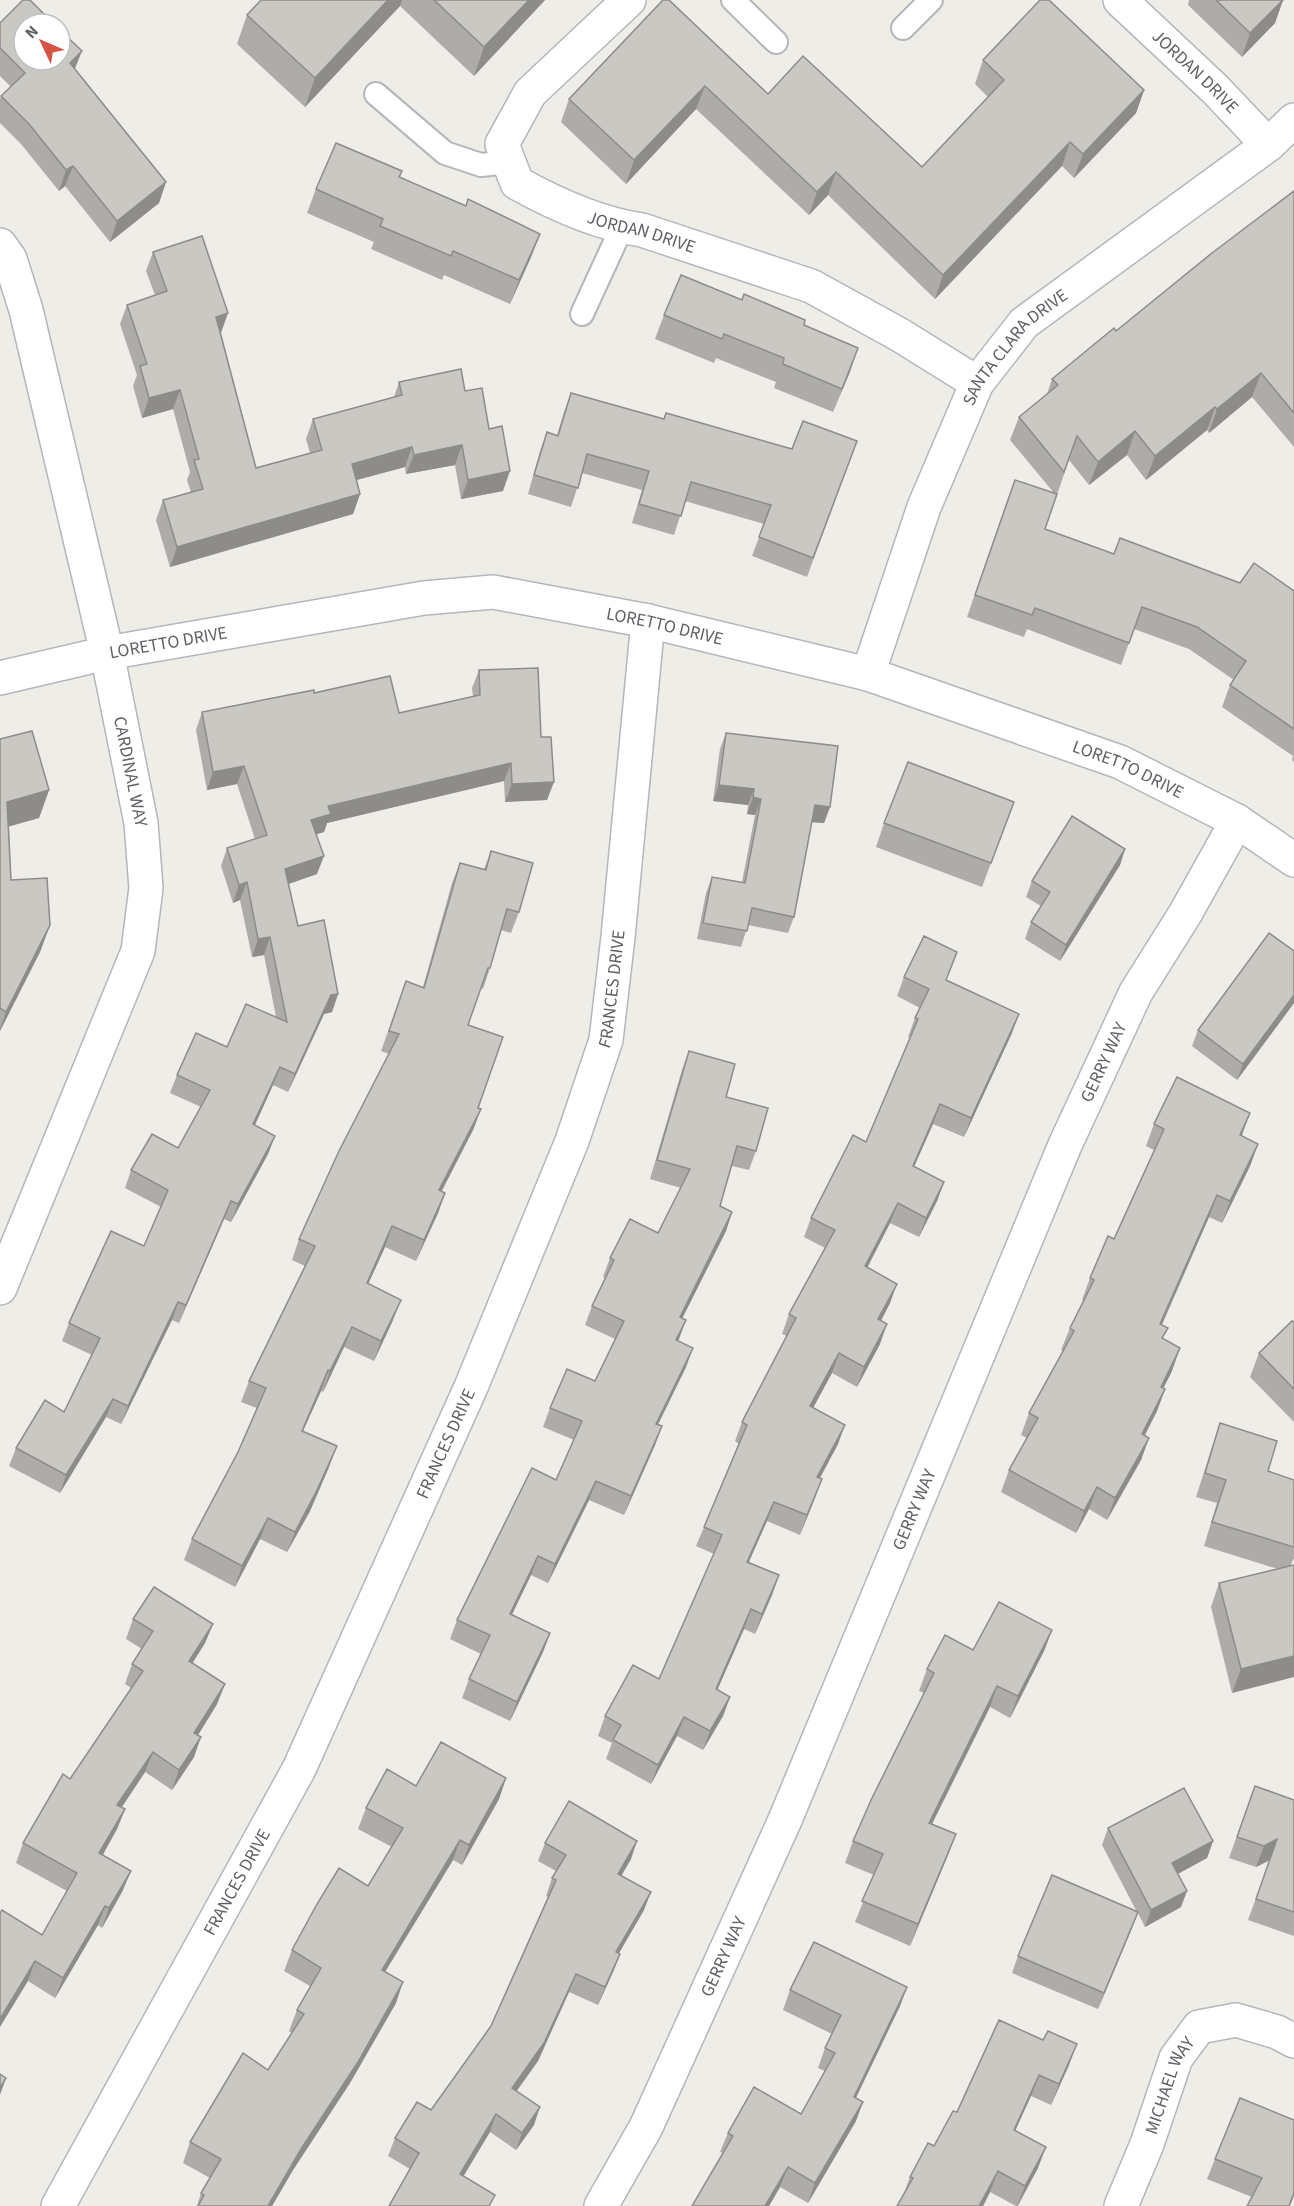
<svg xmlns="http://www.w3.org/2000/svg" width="1294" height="2206" viewBox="0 0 1294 2206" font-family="'Source Sans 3',sans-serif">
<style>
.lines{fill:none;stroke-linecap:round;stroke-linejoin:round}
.lane-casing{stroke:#b4b6ba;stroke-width:26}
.street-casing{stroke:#b4b6ba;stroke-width:36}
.lane{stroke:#fff;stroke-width:22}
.street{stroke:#fff;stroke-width:33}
.wall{fill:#aeaca8}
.shaded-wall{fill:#8d8c88}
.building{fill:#cac8c3;stroke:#8d8c88;stroke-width:1.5}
.labels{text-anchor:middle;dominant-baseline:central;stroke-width:4.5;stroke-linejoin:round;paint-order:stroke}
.street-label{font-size:18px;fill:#5e6165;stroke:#fff}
</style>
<rect width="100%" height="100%" fill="#efede7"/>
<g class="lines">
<g class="lane-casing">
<g id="lane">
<path d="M 733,0 L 776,42"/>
<path d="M 903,28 L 931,0"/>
<path d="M 376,94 L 445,153 L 481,165 L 509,162"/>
<path d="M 582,314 L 622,227"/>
</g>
</g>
<g class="street-casing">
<g id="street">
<path id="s1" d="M 629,0 L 530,93 L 502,144 L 517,183 C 555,204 598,224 642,230 L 811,286 L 900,335 L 977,383"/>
<path id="s2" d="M 1120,0 L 1215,89 L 1268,145"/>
<path id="s3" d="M 0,245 L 10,259 L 26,310 L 107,653 L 141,823 L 146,888 L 138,951 L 0,1288"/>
<path id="s4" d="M 868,674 L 924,507 L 977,383 L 1024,323 L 1268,145 L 1294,120"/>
<path id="s5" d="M 0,678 L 107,653 L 424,598 L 493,592 L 648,621 L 868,674 L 1120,762 L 1237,821 L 1294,860"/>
<path id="s6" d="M 58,2206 L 299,1769 L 471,1387 L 572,1141 L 606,1040 L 618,937 L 648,621"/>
<path id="s7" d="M 601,2206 L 646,2127 L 785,1820 L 1065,1145 L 1136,992 L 1185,914 L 1237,821"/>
<path id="s8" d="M 1121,2206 L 1147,2144 L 1176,2058 L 1199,2027 L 1236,2020 L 1277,2032 L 1294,2041"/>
</g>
</g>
<use href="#lane" class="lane"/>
<use href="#street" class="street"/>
</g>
<g class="wall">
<path d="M 261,0 L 545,0 L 474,76 L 400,6 L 305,107 L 237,44 L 247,15 Z"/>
<path d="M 663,0 L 768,94 L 922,167 L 988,97 L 975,84 L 983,60 L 1144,90 L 1136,113 L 1074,178 L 1062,166 L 935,299 L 828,195 L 809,215 L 696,109 L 626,184 L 561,122 L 569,99 Z"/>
<path d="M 1189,0 L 1283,0 L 1275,23 L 1242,57 L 1188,5 Z"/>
<path d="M 0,23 L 75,69 L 166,182 L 159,203 L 110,242 L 65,186 L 59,191 L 21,144 L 0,123 L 0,99 L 1,96 L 11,87 L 0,76 Z"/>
<path d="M 402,171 L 400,177 L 466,206 L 540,234 L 531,257 L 510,304 L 444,275 L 442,280 L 371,249 L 374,242 L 307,213 L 316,189 Z"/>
<path d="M 1294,191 L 1294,447 L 1252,397 L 1209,433 L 1207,430 L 1146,480 L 1127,455 L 1089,485 L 1069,460 L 1045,529 L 1114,554 L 1240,583 L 1294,591 L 1294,762 L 1292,760 L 1293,756 L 1222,707 L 1230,685 L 1234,680 L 1189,649 L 1134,629 L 1121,665 L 1027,629 L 1024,637 L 967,617 L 1007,501 L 1054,493 L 1010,440 L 1019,417 L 1047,394 L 1052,379 L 1116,331 Z"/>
<path d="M 153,252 L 221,333 L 256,468 L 310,453 L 306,439 L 313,419 L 394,397 L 399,382 L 465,391 L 489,429 L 503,491 L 461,499 L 455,465 L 406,474 L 405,467 L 357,480 L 360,494 L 353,514 L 170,567 L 156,520 L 163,500 L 191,492 L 187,480 L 190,472 L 173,409 L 142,418 L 133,386 L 137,375 L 120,324 L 127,305 L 155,295 L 146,271 Z"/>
<path d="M 664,315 L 804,325 L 858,348 L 833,412 L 774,388 L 776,382 L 716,358 L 714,363 L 655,339 Z"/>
<path d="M 571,393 L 663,419 L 792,449 L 857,441 L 807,577 L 752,556 L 764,524 L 685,501 L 674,535 L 632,523 L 642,490 L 582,473 L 571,507 L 528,494 L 540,451 L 547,432 L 557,435 L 564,412 Z"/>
<path d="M 479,670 L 541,737 L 547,800 L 505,802 L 504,781 L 327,823 L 324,832 L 316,834 L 317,874 L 289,884 L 298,926 L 338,994 L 332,1012 L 324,1014 L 288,1092 L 273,1085 L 255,1125 L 275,1136 L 268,1154 L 231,1222 L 224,1219 L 179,1323 L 172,1320 L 121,1424 L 106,1417 L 60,1493 L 9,1466 L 16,1448 L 64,1412 L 92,1355 L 62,1341 L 69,1323 L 144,1246 L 161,1207 L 125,1188 L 131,1170 L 178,1148 L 201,1107 L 170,1093 L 177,1075 L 276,1017 L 264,955 L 252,957 L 240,900 L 233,903 L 221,866 L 227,848 L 255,839 L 237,784 L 207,790 L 196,730 L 202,712 L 314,693 L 399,713 L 473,696 L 472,688 Z"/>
<path d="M 726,733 L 830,807 L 824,823 L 812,822 L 794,917 L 788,933 L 748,925 L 741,947 L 697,939 L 706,893 L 712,877 L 742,882 L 755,815 L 747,814 L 748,805 L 713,801 L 720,749 Z"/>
<path d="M 0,739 L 49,790 L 39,818 L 9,826 L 11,880 L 50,925 L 40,952 L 0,1031 Z"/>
<path d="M 1014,802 L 982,887 L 876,847 L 884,823 Z"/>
<path d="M 1125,849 L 1120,865 L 1060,961 L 1025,939 L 1031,922 L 1041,906 L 1026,897 L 1032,881 Z"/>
<path d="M 491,851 L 519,912 L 511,933 L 501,930 L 490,968 L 483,989 L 481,988 L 468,1025 L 478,1108 L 481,1109 L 473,1130 L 442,1191 L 445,1193 L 438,1213 L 416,1261 L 385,1247 L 368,1284 L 393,1320 L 374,1361 L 344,1347 L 323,1392 L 321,1391 L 303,1431 L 329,1467 L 310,1511 L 287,1552 L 260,1539 L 235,1587 L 184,1560 L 192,1539 L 238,1452 L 257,1408 L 241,1402 L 249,1381 L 305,1266 L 292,1260 L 299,1239 L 389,1054 L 381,1051 L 406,981 L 423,987 L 452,883 L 460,863 L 484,869 Z"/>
<path d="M 1294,951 L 1294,1003 L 1237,1080 L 1192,1046 L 1198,1030 Z"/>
<path d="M 904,977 L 946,980 L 1012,1033 L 964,1137 L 933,1124 L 914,1166 L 944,1182 L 937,1201 L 919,1237 L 890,1223 L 867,1267 L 890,1303 L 881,1321 L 880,1344 L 857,1387 L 832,1373 L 813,1408 L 838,1444 L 820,1478 L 815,1498 L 800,1535 L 767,1521 L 749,1562 L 779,1575 L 772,1595 L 755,1634 L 744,1629 L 717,1690 L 730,1697 L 723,1716 L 703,1750 L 677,1736 L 651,1784 L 606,1759 L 612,1743 L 598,1736 L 605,1716 L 659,1679 L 714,1554 L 696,1546 L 704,1527 L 739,1444 L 735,1441 L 742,1422 L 787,1336 L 782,1334 L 789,1314 L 825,1248 L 804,1237 L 811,1218 L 866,1142 L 910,1038 L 908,1037 L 915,1018 L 920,1008 L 897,996 Z"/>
<path d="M 689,1051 L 726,1097 L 756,1151 L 749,1170 L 732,1166 L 720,1206 L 732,1212 L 726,1231 L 682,1318 L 678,1341 L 686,1367 L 658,1424 L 662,1426 L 655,1445 L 624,1515 L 589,1500 L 548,1583 L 531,1575 L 512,1614 L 550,1633 L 543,1652 L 510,1721 L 462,1698 L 469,1679 L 481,1654 L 450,1639 L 457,1620 L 556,1480 L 574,1440 L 543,1427 L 550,1408 L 595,1381 L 615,1339 L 585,1325 L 592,1306 L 605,1278 L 603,1277 L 610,1258 L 658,1233 L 681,1188 L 650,1179 L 682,1070 Z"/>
<path d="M 1154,1124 L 1242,1136 L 1258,1144 L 1250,1166 L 1222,1223 L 1209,1217 L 1162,1325 L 1163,1339 L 1172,1371 L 1163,1388 L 1165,1389 L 1157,1411 L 1145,1435 L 1149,1438 L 1141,1460 L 1107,1520 L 1089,1509 L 1076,1533 L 1001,1492 L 1009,1470 L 1027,1438 L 1021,1435 L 1029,1413 L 1063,1351 L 1061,1350 L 1070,1328 L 1084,1301 L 1082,1300 L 1090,1278 L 1114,1239 L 1154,1150 L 1146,1146 Z"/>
<path d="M 1294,1322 L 1294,1422 L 1250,1377 L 1259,1353 Z"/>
<path d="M 1220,1423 L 1268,1471 L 1294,1480 L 1294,1558 L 1232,1693 L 1211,1607 L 1219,1583 L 1278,1569 L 1204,1546 L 1217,1503 L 1196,1497 L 1212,1447 Z"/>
<path d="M 133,1619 L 213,1624 L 205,1643 L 192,1664 L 225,1684 L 217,1704 L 198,1735 L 194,1757 L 172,1790 L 145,1772 L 121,1808 L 125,1809 L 117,1829 L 103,1855 L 123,1890 L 102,1928 L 98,1925 L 55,1998 L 28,1981 L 42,1935 L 67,1891 L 16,1863 L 23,1843 L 70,1779 L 131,1688 L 125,1684 L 132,1664 L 142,1649 L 126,1639 Z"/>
<path d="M 1052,1630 L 1044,1651 L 1010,1718 L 990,1707 L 932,1824 L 956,1834 L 948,1855 L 910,1946 L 855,1922 L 874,1875 L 845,1863 L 853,1841 L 924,1693 L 919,1691 L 927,1669 L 973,1650 Z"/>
<path d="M 506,1778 L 499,1799 L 462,1865 L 453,1860 L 385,1972 L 396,2003 L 350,2083 L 293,2170 L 272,2206 L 197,2206 L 201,2193 L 210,2178 L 183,2163 L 190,2142 L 268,2070 L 292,2033 L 289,2031 L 297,2010 L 310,1986 L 284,1971 L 292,1950 L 368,1886 L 392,1847 L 358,1829 L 366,1808 L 416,1786 Z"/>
<path d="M 1255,1786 L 1294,1800 L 1294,1936 L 1248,1920 L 1270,1860 L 1256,1867 L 1229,1858 Z"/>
<path d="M 1108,1828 L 1213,1841 L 1207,1858 L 1178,1874 L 1181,1907 L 1145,1927 L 1138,1913 L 1132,1928 L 1098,2009 L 1012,1973 L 1018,1956 L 1137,1912 L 1102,1845 Z"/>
<path d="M 545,1843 L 631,1859 L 621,1875 L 644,1910 L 619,1953 L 620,1954 L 613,1972 L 598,2005 L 569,1992 L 538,2061 L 517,2091 L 534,2125 L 516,2150 L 490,2132 L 410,2169 L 388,2156 L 395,2138 L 431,2110 L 491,2026 L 548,1897 L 546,1896 L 552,1878 L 556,1871 L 538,1861 Z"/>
<path d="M 907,1987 L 900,2006 L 856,2098 L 856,2121 L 808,2203 L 780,2187 L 769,2206 L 692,2206 L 723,2153 L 720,2152 L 728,2133 L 801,2114 L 825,2071 L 818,2068 L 825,2048 L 832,2034 L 783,2010 L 790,1990 Z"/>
<path d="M 999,2020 L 1069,2065 L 1051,2105 L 1031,2096 L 1015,2130 L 1038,2168 L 1018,2206 L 1016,2206 L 990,2192 L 983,2206 L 897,2206 L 904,2193 L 910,2177 L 934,2146 L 957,2112 Z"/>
<path d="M 1294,2120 L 1294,2196 L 1290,2206 L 1252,2197 L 1207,2179 L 1215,2159 Z"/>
</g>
<g class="shaded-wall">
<path d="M 388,0 L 402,0 L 400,6 L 305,107 L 315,78 Z"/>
<path d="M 529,0 L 545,0 L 474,76 L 484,47 Z"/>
<path d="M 1283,0 L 1275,23 L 1242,57 L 1250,33 Z"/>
<path d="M 82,51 L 74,71 L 70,63 Z"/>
<path d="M 705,86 L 696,109 L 626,184 L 634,160 Z"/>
<path d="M 1144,90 L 1136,113 L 1074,178 L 1083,154 Z"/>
<path d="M 1070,142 L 1062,166 L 935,299 L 943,275 Z"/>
<path d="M 73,166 L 65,186 L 59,191 L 66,170 Z"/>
<path d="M 836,172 L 828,195 L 809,215 L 817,192 Z"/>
<path d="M 166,182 L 159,203 L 110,242 L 117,221 Z"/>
<path d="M 540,234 L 531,257 L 510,304 L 519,280 Z"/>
<path d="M 228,313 L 221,333 L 209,337 L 216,317 Z"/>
<path d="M 858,348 L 850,372 L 833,412 L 842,389 Z"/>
<path d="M 1261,373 L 1252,397 L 1209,433 L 1217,409 Z"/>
<path d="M 180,390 L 173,409 L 142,418 L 149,398 Z"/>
<path d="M 1215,407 L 1207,430 L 1146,480 L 1155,456 Z"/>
<path d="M 1135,431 L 1127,455 L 1089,485 L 1098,462 Z"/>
<path d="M 462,445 L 455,465 L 406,474 L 414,455 Z"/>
<path d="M 412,447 L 405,467 L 345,483 L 352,464 Z"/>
<path d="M 510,471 L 503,491 L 461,499 L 468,480 Z"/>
<path d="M 360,494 L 353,514 L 170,567 L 177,547 Z"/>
<path d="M 511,763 L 504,781 L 327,823 L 324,832 L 305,838 L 311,820 L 328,806 Z"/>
<path d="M 244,766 L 237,784 L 207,790 L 213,772 Z"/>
<path d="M 554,782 L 547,800 L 505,802 L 512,784 Z"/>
<path d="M 719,785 L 754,789 L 748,805 L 713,801 Z"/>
<path d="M 49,790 L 39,818 L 0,829 L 7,802 Z"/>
<path d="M 753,797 L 761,799 L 755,815 L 747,814 Z"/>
<path d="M 815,805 L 830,807 L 824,823 L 809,822 Z"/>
<path d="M 1125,849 L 1120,865 L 1060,961 L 1066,945 Z"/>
<path d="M 324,856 L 317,874 L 279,887 L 285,869 Z"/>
<path d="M 247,882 L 240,900 L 233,903 L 239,885 Z"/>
<path d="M 50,925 L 40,952 L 0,1031 L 0,1029 L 6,1012 Z"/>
<path d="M 270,937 L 264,955 L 252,957 L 258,939 Z"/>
<path d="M 338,994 L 332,1012 L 324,1014 L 288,1092 L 295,1074 L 331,995 Z"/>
<path d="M 1294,995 L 1294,1003 L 1237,1080 L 1243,1064 Z"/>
<path d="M 1019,1014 L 1012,1033 L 964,1137 L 971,1118 Z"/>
<path d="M 280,1067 L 273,1085 L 247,1142 L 253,1124 Z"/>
<path d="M 940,1104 L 933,1124 L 906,1185 L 913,1166 Z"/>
<path d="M 481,1109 L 473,1130 L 431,1211 L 439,1190 Z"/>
<path d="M 1250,1113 L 1242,1135 L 1232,1157 L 1240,1135 Z"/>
<path d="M 275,1136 L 268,1154 L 231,1222 L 238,1204 Z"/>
<path d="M 1258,1144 L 1250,1166 L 1222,1223 L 1230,1201 Z"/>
<path d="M 944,1182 L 937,1201 L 919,1237 L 926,1218 Z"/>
<path d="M 445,1193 L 438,1213 L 416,1261 L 424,1240 Z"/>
<path d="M 1217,1195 L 1209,1217 L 1152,1346 L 1160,1324 Z"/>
<path d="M 231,1201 L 224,1219 L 179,1323 L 186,1305 Z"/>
<path d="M 898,1203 L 890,1223 L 858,1286 L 865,1266 Z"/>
<path d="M 732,1212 L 726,1231 L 673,1337 L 680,1317 Z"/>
<path d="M 392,1226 L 385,1247 L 359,1304 L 367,1283 Z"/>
<path d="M 897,1284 L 890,1303 L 871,1339 L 878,1319 Z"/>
<path d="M 401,1300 L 393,1320 L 374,1361 L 381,1341 Z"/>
<path d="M 178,1302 L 172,1320 L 121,1424 L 128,1406 Z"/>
<path d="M 686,1320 L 679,1339 L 669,1359 L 676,1340 Z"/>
<path d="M 887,1324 L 880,1344 L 857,1387 L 864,1367 Z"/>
<path d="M 352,1327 L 344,1347 L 323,1392 L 330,1371 Z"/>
<path d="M 693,1348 L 686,1367 L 649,1443 L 656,1424 Z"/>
<path d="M 1180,1348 L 1172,1371 L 1153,1409 L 1161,1387 Z"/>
<path d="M 839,1353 L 832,1373 L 803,1426 L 810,1406 Z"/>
<path d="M 328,1370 L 321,1391 L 294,1451 L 302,1431 Z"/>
<path d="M 1165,1389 L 1157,1411 L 1134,1456 L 1142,1434 Z"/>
<path d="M 113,1399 L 106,1417 L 60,1493 L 66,1475 Z"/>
<path d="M 845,1425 L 838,1444 L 810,1496 L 817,1477 Z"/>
<path d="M 662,1426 L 655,1445 L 624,1515 L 631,1496 Z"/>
<path d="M 1149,1438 L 1141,1460 L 1107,1520 L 1115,1498 Z"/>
<path d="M 337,1446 L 329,1467 L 310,1511 L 287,1552 L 295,1532 Z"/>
<path d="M 822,1479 L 815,1498 L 800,1535 L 807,1515 Z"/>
<path d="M 596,1481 L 589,1500 L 548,1583 L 555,1564 Z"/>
<path d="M 1097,1487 L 1089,1509 L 1076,1533 L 1084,1511 Z"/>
<path d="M 774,1502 L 767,1521 L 740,1581 L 747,1562 Z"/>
<path d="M 268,1518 L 260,1539 L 235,1587 L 242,1566 Z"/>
<path d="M 538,1556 L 531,1575 L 503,1633 L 510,1614 Z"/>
<path d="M 779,1575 L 772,1595 L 755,1634 L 762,1614 Z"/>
<path d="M 751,1609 L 744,1629 L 709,1709 L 716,1689 Z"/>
<path d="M 213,1624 L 205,1643 L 181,1681 L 189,1661 Z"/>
<path d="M 1052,1630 L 1044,1651 L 1010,1718 L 1018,1696 Z"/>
<path d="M 550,1633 L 543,1652 L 510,1721 L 517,1702 Z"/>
<path d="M 1294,1656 L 1294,1677 L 1232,1693 L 1241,1669 Z"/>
<path d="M 225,1684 L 217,1704 L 187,1753 L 194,1733 Z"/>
<path d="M 997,1686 L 990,1707 L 922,1844 L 929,1823 Z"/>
<path d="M 730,1697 L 723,1716 L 703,1750 L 710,1731 Z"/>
<path d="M 684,1717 L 677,1736 L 651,1784 L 658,1765 Z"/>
<path d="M 201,1737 L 194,1757 L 172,1790 L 179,1770 Z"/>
<path d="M 153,1752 L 145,1772 L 110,1825 L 117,1805 Z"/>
<path d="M 506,1778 L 499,1799 L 462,1865 L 469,1845 Z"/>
<path d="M 125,1809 L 117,1829 L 92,1873 L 99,1853 Z"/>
<path d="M 956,1834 L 948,1855 L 910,1946 L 918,1924 Z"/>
<path d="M 1277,1839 L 1270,1860 L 1256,1867 L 1264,1846 Z"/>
<path d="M 460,1840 L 453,1860 L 374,1990 L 382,1970 Z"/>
<path d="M 637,1841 L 631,1859 L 612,1892 L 618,1874 Z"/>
<path d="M 1213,1841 L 1207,1858 L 1166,1880 L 1172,1863 Z"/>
<path d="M 131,1871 L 123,1890 L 102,1928 L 109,1908 Z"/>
<path d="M 1187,1891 L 1181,1907 L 1145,1927 L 1151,1910 Z"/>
<path d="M 651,1892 L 644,1910 L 609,1970 L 616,1952 Z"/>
<path d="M 105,1906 L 98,1925 L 55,1998 L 63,1978 Z"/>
<path d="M 1138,1912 L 1132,1928 L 1098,2009 L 1104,1993 Z"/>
<path d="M 620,1954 L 613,1972 L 598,2005 L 605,1987 Z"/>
<path d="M 35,1961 L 28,1981 L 0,2027 L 0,2019 Z"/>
<path d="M 576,1974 L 569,1992 L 538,2061 L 506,2105 L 512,2088 Z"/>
<path d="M 403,1982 L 396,2003 L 350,2083 L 293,2170 L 272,2206 L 268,2206 L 301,2149 Z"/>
<path d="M 907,1987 L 900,2006 L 847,2116 L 854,2097 Z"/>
<path d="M 1077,2044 L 1069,2065 L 1051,2105 L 1059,2084 Z"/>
<path d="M 1039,2075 L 1031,2096 L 1006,2151 L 1014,2130 Z"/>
<path d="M 6,2078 L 0,2095 L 0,2088 Z"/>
<path d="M 863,2102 L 856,2121 L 808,2203 L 815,2183 Z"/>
<path d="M 540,2107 L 534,2125 L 516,2150 L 522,2133 Z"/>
<path d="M 496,2114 L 490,2132 L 454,2192 L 460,2174 Z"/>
<path d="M 1046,2147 L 1038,2168 L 1017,2206 L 1025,2186 Z"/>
<path d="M 788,2167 L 780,2187 L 769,2206 L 765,2206 Z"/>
<path d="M 998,2171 L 990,2192 L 983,2206 L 979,2206 Z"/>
</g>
<g class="building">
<path d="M 23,0 L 30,0 L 54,24 L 24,24 L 24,60 L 60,60 L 60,30 L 82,51 L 70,63 L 166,182 L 117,221 L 73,166 L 66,170 L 29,124 L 1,96 L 25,73 L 0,48 L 0,23 Z"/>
<path d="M 261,0 L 388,0 L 315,78 L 247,15 Z"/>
<path d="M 434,0 L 529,0 L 484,47 Z"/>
<path d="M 663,0 L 669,0 L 768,94 L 803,56 L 922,167 L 1004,80 L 983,60 L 1040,0 L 1049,0 L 1144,90 L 1083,154 L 1070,142 L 943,275 L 836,172 L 817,192 L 705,86 L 634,160 L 569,99 Z"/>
<path d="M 1216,0 L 1283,0 L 1250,33 Z"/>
<path d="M 336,143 L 402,171 L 399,177 L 466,206 L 468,199 L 540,234 L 519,280 L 453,251 L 451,256 L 380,226 L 383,219 L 316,189 Z"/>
<path d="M 1294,191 L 1294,413 L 1261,373 L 1217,409 L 1215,407 L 1155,456 L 1135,431 L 1098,462 L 1077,436 L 1064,472 L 1019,417 L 1058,385 L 1052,379 L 1114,328 L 1116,331 L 1212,253 Z"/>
<path d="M 202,236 L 228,313 L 216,317 L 256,468 L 322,450 L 313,419 L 402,395 L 399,382 L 461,369 L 465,391 L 482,388 L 489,429 L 502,426 L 510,471 L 468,480 L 462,445 L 414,455 L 412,447 L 352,464 L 360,494 L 177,547 L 163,500 L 203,489 L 194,460 L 199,459 L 180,390 L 149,398 L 140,366 L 147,364 L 127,305 L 167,291 L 153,252 Z"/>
<path d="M 681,275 L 742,300 L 744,294 L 805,320 L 804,325 L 858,348 L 842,389 L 783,364 L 784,358 L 724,334 L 722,339 L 664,315 Z"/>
<path d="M 571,393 L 664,419 L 666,413 L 792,449 L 803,421 L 857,441 L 813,558 L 759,537 L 771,505 L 691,482 L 681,516 L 639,504 L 649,471 L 587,454 L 578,488 L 534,475 L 547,432 L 558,436 Z"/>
<path d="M 1015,480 L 1057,494 L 1045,529 L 1114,554 L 1120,538 L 1240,583 L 1254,563 L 1294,591 L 1294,729 L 1230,685 L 1246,661 L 1197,627 L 1142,607 L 1129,643 L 1035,608 L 1032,615 L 975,595 Z"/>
<path d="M 538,668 L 541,737 L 551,737 L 554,782 L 512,784 L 511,763 L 328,806 L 331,814 L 311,820 L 324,856 L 285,869 L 298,926 L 324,920 L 338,994 L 331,995 L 295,1074 L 280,1067 L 253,1124 L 275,1136 L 238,1204 L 231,1201 L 186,1305 L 178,1302 L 128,1406 L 113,1399 L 66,1475 L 16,1448 L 45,1400 L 64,1412 L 100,1338 L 69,1323 L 111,1231 L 144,1246 L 168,1190 L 131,1170 L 152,1134 L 178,1148 L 210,1090 L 177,1075 L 196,1033 L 227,1047 L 246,1004 L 287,1022 L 270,937 L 258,939 L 247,882 L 239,885 L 227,848 L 267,835 L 244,766 L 213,772 L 202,712 L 314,690 L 314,693 L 390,676 L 399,713 L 480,695 L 479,670 Z"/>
<path d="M 32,731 L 49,790 L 7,802 L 11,880 L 47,878 L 50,925 L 6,1012 L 0,1008 L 0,739 Z"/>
<path d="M 726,733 L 838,746 L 830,807 L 815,805 L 794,917 L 752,908 L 747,931 L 703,923 L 712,877 L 745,883 L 761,799 L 753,797 L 754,789 L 719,785 Z"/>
<path d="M 908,762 L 1014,802 L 991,863 L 884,823 Z"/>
<path d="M 1072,816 L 1125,849 L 1066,945 L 1031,922 L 1050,892 L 1032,881 Z"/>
<path d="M 491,851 L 533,863 L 519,912 L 507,909 L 490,968 L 488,968 L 468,1025 L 503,1037 L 478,1108 L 481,1109 L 439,1190 L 445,1193 L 424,1240 L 392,1226 L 367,1283 L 401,1300 L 381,1341 L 352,1327 L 330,1371 L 328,1370 L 302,1431 L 337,1446 L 317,1490 L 295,1532 L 268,1518 L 242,1566 L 192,1539 L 238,1452 L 266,1388 L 249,1381 L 315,1246 L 299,1239 L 339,1151 L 399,1034 L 389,1031 L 406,981 L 424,988 L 460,863 L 486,870 Z"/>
<path d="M 1269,933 L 1294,951 L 1294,995 L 1243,1064 L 1198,1030 Z"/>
<path d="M 924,936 L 957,952 L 946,980 L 1019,1014 L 971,1118 L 940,1104 L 913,1166 L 944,1182 L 926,1218 L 898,1203 L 865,1266 L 897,1284 L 878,1319 L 887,1324 L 864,1367 L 839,1353 L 810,1406 L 845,1425 L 817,1477 L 822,1479 L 807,1515 L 774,1502 L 747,1562 L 779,1575 L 762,1614 L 751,1609 L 716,1689 L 730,1697 L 710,1731 L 684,1717 L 658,1765 L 613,1740 L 621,1725 L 605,1716 L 633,1665 L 659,1679 L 722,1535 L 704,1527 L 747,1425 L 742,1422 L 796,1318 L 789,1314 L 835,1230 L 811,1218 L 853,1135 L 866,1142 L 918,1019 L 915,1018 L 929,989 L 904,977 Z"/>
<path d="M 689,1051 L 735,1064 L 726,1097 L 768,1108 L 756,1151 L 737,1146 L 720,1206 L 732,1212 L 680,1317 L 686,1320 L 676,1340 L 693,1348 L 656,1424 L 662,1426 L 631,1496 L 596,1481 L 555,1564 L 538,1556 L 510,1614 L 550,1633 L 517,1702 L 469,1679 L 490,1635 L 457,1620 L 532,1468 L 556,1480 L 582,1421 L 550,1408 L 567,1369 L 595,1381 L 624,1321 L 592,1306 L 614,1260 L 610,1258 L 630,1219 L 658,1233 L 690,1169 L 657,1160 Z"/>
<path d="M 1177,1077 L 1250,1113 L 1240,1135 L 1258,1144 L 1230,1201 L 1217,1195 L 1160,1324 L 1168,1328 L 1162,1338 L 1180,1348 L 1161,1387 L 1165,1389 L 1142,1434 L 1149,1438 L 1115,1498 L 1097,1487 L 1084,1511 L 1009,1470 L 1038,1418 L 1029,1413 L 1074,1331 L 1070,1328 L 1094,1280 L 1090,1278 L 1108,1236 L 1114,1239 L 1164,1129 L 1154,1124 Z"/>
<path d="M 1292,1321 L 1294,1322 L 1294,1389 L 1259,1353 Z"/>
<path d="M 1220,1423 L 1277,1441 L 1268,1471 L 1294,1480 L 1294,1547 L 1212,1522 L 1226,1480 L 1205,1473 Z"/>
<path d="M 1294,1565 L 1294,1656 L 1241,1669 L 1219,1583 Z"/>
<path d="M 154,1587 L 213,1624 L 189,1661 L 225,1684 L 194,1733 L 201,1737 L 179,1770 L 153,1752 L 117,1805 L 125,1809 L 99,1853 L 131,1871 L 109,1908 L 105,1906 L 63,1978 L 35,1961 L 0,2019 L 0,1913 L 2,1910 L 42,1935 L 77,1873 L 23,1843 L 63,1774 L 70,1779 L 143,1671 L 132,1664 L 153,1631 L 133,1619 Z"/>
<path d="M 999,1602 L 1052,1630 L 1018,1696 L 997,1686 L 929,1823 L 956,1834 L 918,1924 L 862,1901 L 883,1854 L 853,1841 L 872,1798 L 934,1673 L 927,1669 L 945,1635 L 973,1650 Z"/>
<path d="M 441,1742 L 506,1778 L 469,1845 L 460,1840 L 382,1970 L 403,1982 L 358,2062 L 301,2149 L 268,2206 L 198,2206 L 204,2195 L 201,2193 L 221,2159 L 190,2142 L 243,2053 L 268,2070 L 304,2014 L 297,2010 L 321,1968 L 292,1950 L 317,1904 L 339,1868 L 368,1886 L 403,1828 L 366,1808 L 387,1769 L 416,1786 Z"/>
<path d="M 1255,1786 L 1294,1800 L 1294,1912 L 1256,1899 L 1277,1839 L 1264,1846 L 1237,1837 Z"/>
<path d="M 1184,1788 L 1213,1841 L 1172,1863 L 1187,1891 L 1151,1910 L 1108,1828 Z"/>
<path d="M 569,1801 L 637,1841 L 618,1874 L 651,1892 L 616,1952 L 620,1954 L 605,1987 L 576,1974 L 544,2043 L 512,2088 L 540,2107 L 522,2133 L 496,2114 L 460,2174 L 495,2195 L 489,2206 L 389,2206 L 419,2153 L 395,2138 L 417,2102 L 431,2110 L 491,2026 L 556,1880 L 552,1878 L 566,1855 L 545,1843 Z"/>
<path d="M 1052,1875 L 1138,1912 L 1104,1993 L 1018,1956 Z"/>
<path d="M 814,1942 L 907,1987 L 854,2097 L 863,2102 L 815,2183 L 788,2167 L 765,2206 L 692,2206 L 733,2136 L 728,2133 L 754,2087 L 801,2114 L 835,2053 L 825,2048 L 841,2015 L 790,1990 Z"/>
<path d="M 999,2020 L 1043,2040 L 1048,2031 L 1077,2044 L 1059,2084 L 1039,2075 L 1014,2130 L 1046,2147 L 1025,2186 L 998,2171 L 979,2206 L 897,2206 L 913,2178 L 910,2177 L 928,2143 L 934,2146 L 953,2111 L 957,2112 Z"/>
<path d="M 0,2074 L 6,2078 L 0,2088 Z"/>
<path d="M 1240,2098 L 1294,2120 L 1294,2193 L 1289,2206 L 1247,2206 L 1262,2178 L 1215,2159 Z"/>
</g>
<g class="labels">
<g class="street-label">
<text stroke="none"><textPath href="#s2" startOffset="104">JORDAN DRIVE</textPath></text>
<text stroke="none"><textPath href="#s1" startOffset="370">JORDAN DRIVE</textPath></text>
<text stroke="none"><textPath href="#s4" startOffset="363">SANTA CLARA DRIVE</textPath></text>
<text stroke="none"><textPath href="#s5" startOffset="676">LORETTO DRIVE</textPath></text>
<text stroke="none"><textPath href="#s5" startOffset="172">LORETTO DRIVE</textPath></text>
<text stroke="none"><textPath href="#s5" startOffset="1162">LORETTO DRIVE</textPath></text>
<text stroke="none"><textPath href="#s3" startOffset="544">CARDINAL WAY</textPath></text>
<text stroke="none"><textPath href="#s6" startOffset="1342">FRANCES DRIVE</textPath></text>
<text stroke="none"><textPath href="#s7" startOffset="1250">GERRY WAY</textPath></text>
<text stroke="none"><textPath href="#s6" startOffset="856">FRANCES DRIVE</textPath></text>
<text stroke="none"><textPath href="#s7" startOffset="764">GERRY WAY</textPath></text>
<text stroke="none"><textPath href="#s6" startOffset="370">FRANCES DRIVE</textPath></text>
<text stroke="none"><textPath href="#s7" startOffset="278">GERRY WAY</textPath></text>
<text stroke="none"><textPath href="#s8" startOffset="130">MICHAEL WAY</textPath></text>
</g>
</g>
<g transform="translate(42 42) rotate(314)"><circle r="28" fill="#ffffff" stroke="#bfc0c1" stroke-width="1.5"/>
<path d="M0-4.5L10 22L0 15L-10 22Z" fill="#d65445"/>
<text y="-9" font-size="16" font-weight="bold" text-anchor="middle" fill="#5e6165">N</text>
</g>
</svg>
